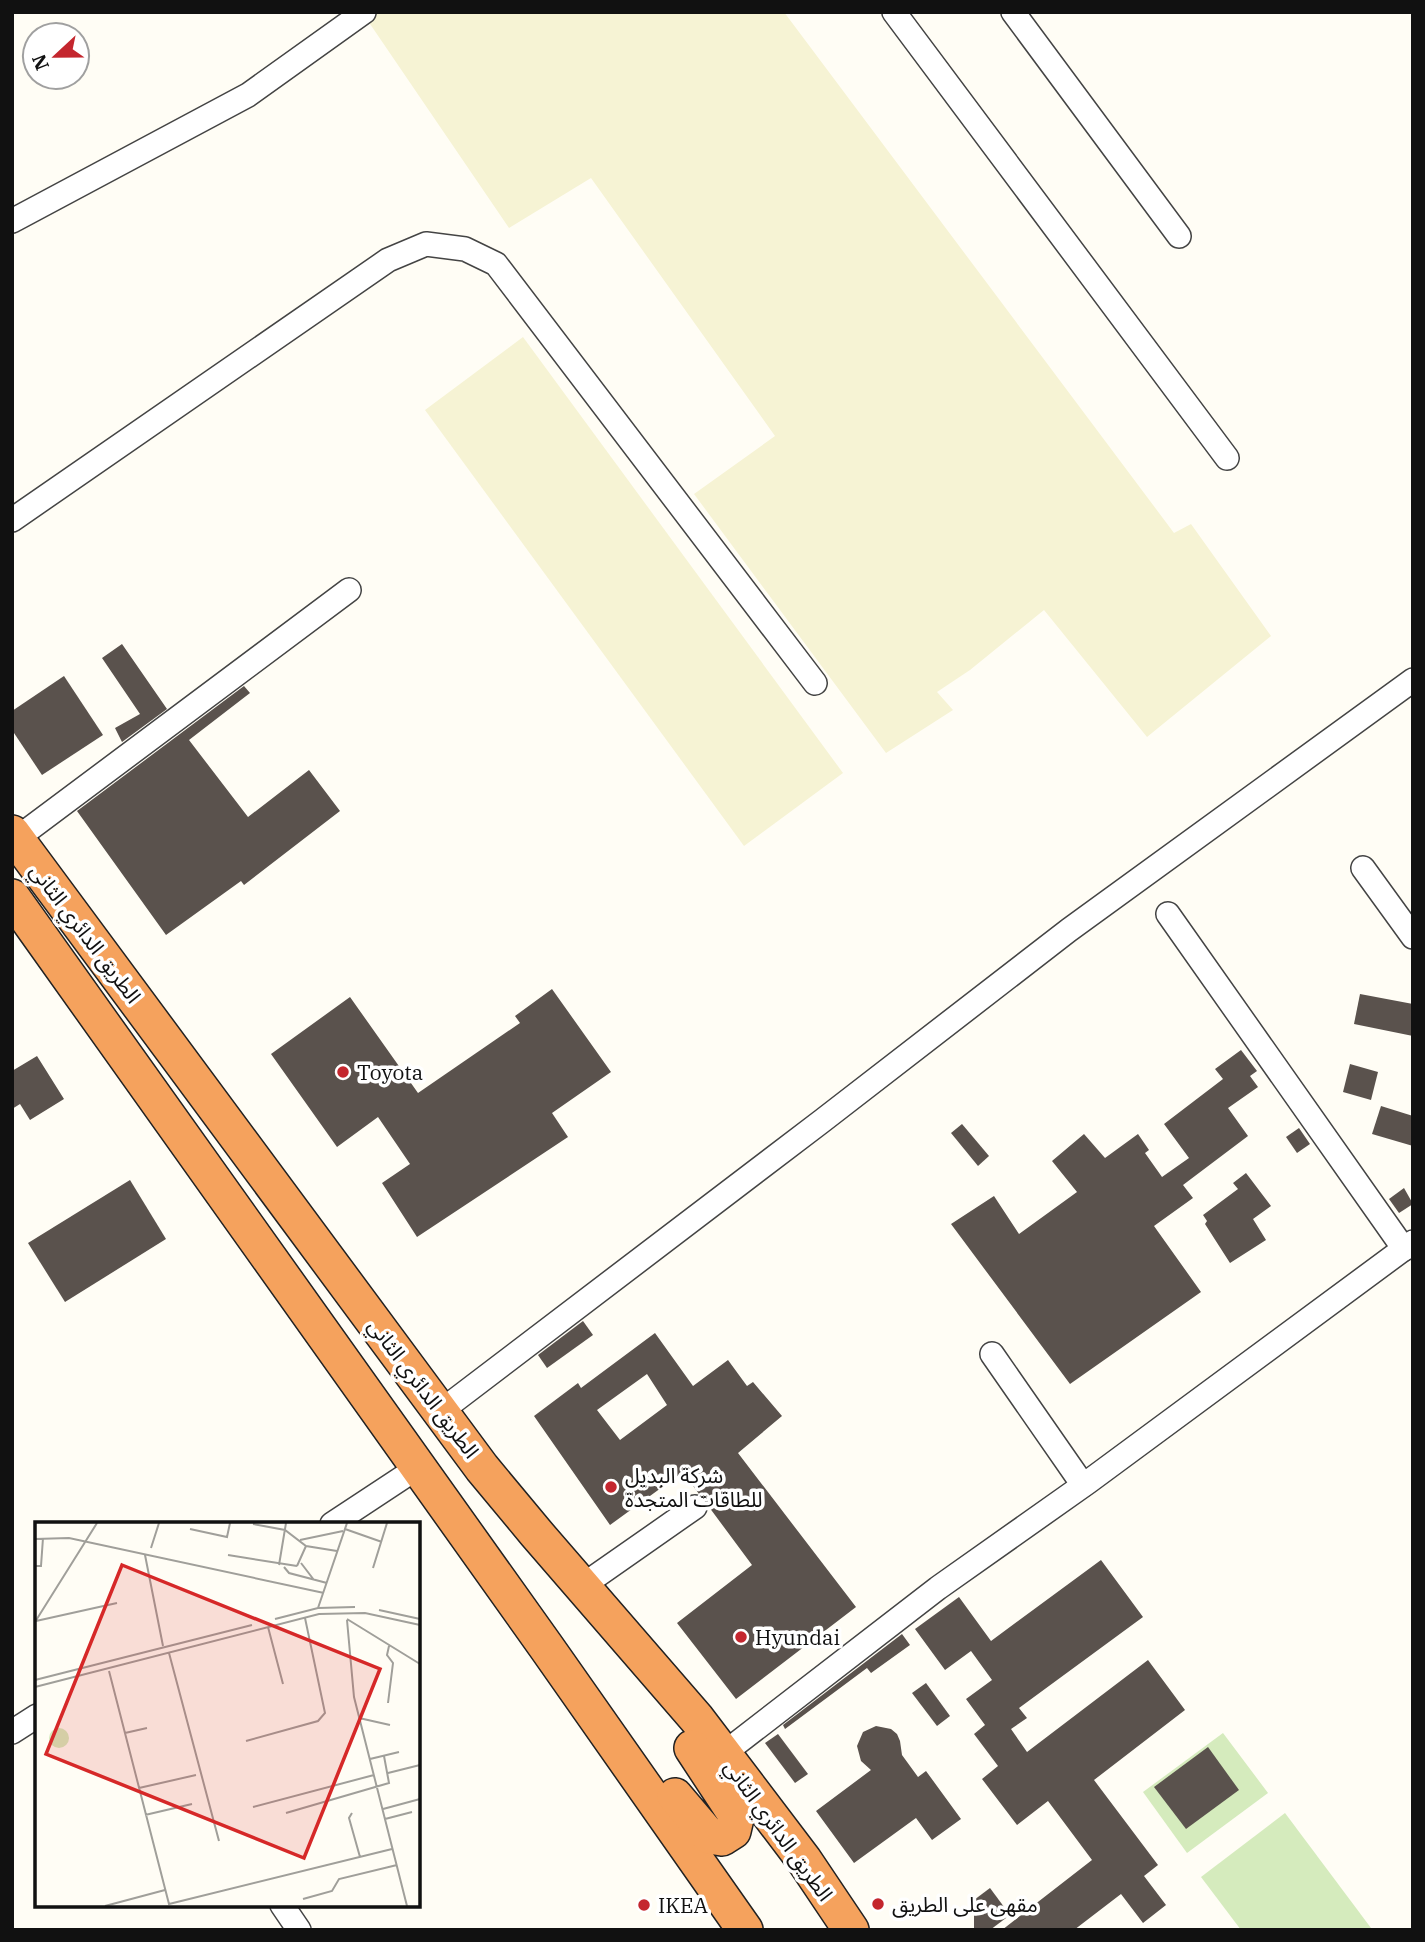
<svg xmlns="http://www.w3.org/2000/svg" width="1425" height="1942" viewBox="0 0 1425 1942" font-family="'IBM Plex Serif','Noto Sans Arabic',serif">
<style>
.farmland{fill:#f6f3d4}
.green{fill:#d5ebbd}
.building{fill:#5a524d;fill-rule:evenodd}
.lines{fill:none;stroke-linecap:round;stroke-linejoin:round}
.minor-casing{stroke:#444;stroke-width:26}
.highway-casing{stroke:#222;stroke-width:38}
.minor{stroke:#fff;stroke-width:23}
.highway{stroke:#f5a25d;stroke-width:35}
.poi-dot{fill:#c4262e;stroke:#fff;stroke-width:2.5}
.labels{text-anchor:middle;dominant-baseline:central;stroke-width:7;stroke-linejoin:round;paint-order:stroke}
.street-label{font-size:21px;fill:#111;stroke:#fff}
.poi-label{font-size:21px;fill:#111;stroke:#fff;text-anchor:start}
.inset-road{fill:none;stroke:#a09f9a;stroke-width:2}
.view{fill:#d62828;fill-opacity:0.15;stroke:#d62828;stroke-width:3.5}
.inset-edge{fill:none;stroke:#111;stroke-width:3.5}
</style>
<rect width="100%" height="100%" fill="#fffdf5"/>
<g class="farmland">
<path d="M 380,12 L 784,12 L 1174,533 L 1191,524 L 1271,636 L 1147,737 L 1044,610 L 970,670 L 937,692 L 953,710 L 886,753 L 694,494 L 775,436 L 591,178 L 509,228 L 368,21 Z"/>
<path d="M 523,337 L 843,773 L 744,846 L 425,410 Z"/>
</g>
<g class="green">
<path d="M 1223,1733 L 1268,1793 L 1187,1853 L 1143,1792 Z"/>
<path d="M 1285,1813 L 1371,1928 L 1369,1930 L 1241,1930 L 1201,1877 Z"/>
</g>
<g class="building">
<path d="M 122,644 L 167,709 L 122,742 L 115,728 L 140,714 L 102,658 Z"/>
<path d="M 64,676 L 103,735 L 42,775 L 12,730 L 12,711 Z"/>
<path d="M 244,686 L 250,693 L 189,740 L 248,817 L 309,770 L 340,811 L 244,885 L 241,881 L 166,935 L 77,811 Z"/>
<path d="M 552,989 L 611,1072 L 552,1113 L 568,1137 L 417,1237 L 382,1183 L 410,1164 L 378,1117 L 337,1147 L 271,1054 L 350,997 L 418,1093 L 520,1023 L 515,1016 Z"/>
<path d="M 1360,994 L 1413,1004 L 1413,1036 L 1354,1024 Z"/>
<path d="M 1241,1050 L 1257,1071 L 1250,1076 L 1258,1087 L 1228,1108 L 1248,1136 L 1183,1185 L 1193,1198 L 1154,1226 L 1201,1292 L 1070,1384 L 951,1224 L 994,1196 L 1019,1234 L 1077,1192 L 1052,1161 L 1084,1134 L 1105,1158 L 1138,1134 L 1149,1150 L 1145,1153 L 1162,1177 L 1189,1158 L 1164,1124 L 1223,1079 L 1215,1069 Z"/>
<path d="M 37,1056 L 64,1099 L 30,1120 L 20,1104 L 12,1109 L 12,1071 Z"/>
<path d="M 1350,1064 L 1378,1072 L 1371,1100 L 1343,1092 Z"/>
<path d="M 1381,1106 L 1413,1116 L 1413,1146 L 1372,1134 Z"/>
<path d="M 962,1124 L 989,1156 L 978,1166 L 951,1133 Z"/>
<path d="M 1299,1128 L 1310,1144 L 1297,1153 L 1286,1137 Z"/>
<path d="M 1246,1173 L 1271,1206 L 1253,1219 L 1266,1240 L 1230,1263 L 1205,1224 L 1207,1221 L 1203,1215 L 1238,1189 L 1233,1183 Z"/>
<path d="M 130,1180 L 166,1239 L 65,1302 L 28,1243 Z"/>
<path d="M 1404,1188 L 1413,1204 L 1399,1213 L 1389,1199 Z"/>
<path d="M 583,1321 L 593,1335 L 547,1368 L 538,1355 Z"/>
<path d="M 655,1333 L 693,1386 L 728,1360 L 747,1386 L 753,1382 L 782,1416 L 738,1453 L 856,1607 L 736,1699 L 677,1623 L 752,1565 L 709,1507 L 706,1498 L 699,1494 L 683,1472 L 610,1525 L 534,1416 L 578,1383 L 581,1388 ZM 647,1374 L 667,1405 L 620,1440 L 597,1410 Z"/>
<path d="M 1101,1560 L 1143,1617 L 1019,1708 L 1027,1718 L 1011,1729 L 1027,1752 L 1148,1660 L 1185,1710 L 1094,1780 L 1158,1865 L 1144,1876 L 1166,1905 L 1143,1923 L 1121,1894 L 1074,1930 L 1002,1930 L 1092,1860 L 1048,1801 L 1017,1825 L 982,1779 L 998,1766 L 974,1734 L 985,1725 L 966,1699 L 992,1680 L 971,1651 L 945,1670 L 915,1629 L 959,1597 L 991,1641 Z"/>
<path d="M 902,1634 L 910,1645 L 871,1673 L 867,1668 L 785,1729 L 783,1725 Z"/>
<path d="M 926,1683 L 950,1716 L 937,1726 L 912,1693 Z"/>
<path d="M 876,1726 L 891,1729 L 897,1734 L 900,1741 L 902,1755 L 918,1777 L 926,1771 L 961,1819 L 932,1840 L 916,1818 L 854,1863 L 816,1811 L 871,1770 L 861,1761 L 857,1746 L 863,1732 Z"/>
<path d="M 778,1734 L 808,1774 L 795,1783 L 765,1743 Z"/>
<path d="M 1208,1747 L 1239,1790 L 1186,1829 L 1154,1787 Z"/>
<path d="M 990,1888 L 1010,1915 L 990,1930 L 974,1930 L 974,1900 Z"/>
</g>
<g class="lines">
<g class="minor-casing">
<g id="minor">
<path d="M 894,12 L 1227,458"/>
<path d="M 1013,12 L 1179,236"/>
<path d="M 12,221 L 248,95 L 364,12"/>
<path d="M 12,520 L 388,260 L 426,244 L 465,249 L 496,264 L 815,683"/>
<path d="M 16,839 L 349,590"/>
<path d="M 1363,868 L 1413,937"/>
<path d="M 1168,914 L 1404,1249"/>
<path d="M 992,1354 L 1083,1485"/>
<path d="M 441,1411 L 822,1121 L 1069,930 L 1413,680"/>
<path d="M 332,1524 L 417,1468"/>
<path d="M 582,1586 L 695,1507"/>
<path d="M 12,1732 L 37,1716"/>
<path d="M 723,1754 L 938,1588 L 1088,1482 L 1413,1242"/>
<path d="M 282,1905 L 299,1930"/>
</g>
</g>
<g class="highway-casing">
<g id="highway">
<path d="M 12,833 L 482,1468 L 536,1533 L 697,1719 L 804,1860 L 851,1930"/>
<path d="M 12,897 L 547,1648 L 745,1930"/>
<path d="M 675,1796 L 709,1836 L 722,1838 L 733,1831 L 736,1818 L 734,1812 L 692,1748"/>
</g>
</g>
<use href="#minor" class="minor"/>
<use href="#highway" class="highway"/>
</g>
<g class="poi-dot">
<circle cx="343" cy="1072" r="7"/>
<circle cx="611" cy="1487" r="7"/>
<circle cx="741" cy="1637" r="7"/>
<circle cx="878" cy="1904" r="7"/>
<circle cx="644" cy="1905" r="7"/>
</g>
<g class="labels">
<g class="street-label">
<text transform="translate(86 933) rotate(53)">الطريق الدائري الثاني</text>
<text transform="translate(424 1388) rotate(53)">الطريق الدائري الثاني</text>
<text transform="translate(779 1830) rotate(54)">الطريق الدائري الثاني</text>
</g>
<g class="poi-label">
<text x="357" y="1072">Toyota</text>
<text x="625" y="1475">شركة البديل<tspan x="625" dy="24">للطاقات المتجدة</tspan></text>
<text x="755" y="1637">Hyundai</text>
<text x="892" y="1904">مقهى على الطريق</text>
<text x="658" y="1905">IKEA</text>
</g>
</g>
<g transform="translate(35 1522)">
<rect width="385" height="385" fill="#fffdf5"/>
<path d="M14 216a10 10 0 1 1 20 0a10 10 0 1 1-20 0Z" fill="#d5ebbd"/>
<path class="inset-road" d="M 218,2 L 250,8 L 271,24 L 302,29M 155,7 L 192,15 L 195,1M 310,7 L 347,20M 0,17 L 34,16 L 289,71M 265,18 L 308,9M 116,26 L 124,1M 110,33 L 128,124M 193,33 L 262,44M 266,41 L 279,58M 244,43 L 251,1M 0,44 L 6,44 L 8,16M 262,44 L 271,24M 249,45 L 254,51 L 292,61M 338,46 L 352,1M 283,86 L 312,1M 344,88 L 385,97M 240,97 L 283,86 L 320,85M 312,97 L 385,142M 312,98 L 319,175 L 372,384M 1,99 L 82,81M 0,100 L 62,1M 233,105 L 248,162M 134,131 L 184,319M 74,149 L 134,382 L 357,327M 0,158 L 217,103M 0,165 L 284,92 L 330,91 L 385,103M 353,181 L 358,141 L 352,133 L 354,124M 324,196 L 355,203M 90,211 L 112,206M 211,219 L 283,199 L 290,191 L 270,96M 335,237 L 364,230M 353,251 L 385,243M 104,266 L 161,253M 218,285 L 339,253M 348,287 L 385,277M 251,291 L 354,261 L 349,234M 317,291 L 314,296 L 325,335M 110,293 L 157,282M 350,297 L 377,290M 268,377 L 297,369 L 304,357 L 362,343M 70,384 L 130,368"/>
<path class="view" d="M 87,43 L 345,147 L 269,336 L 11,232 Z"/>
<rect width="385" height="385" class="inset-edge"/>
</g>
<rect width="1425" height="1942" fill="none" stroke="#111111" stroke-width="28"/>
<g transform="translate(56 56) rotate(248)"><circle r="33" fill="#ffffff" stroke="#a0a0a0" stroke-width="2"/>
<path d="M0-5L12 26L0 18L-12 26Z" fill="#c4262e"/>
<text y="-10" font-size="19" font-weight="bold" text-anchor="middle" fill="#111111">N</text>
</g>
</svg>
